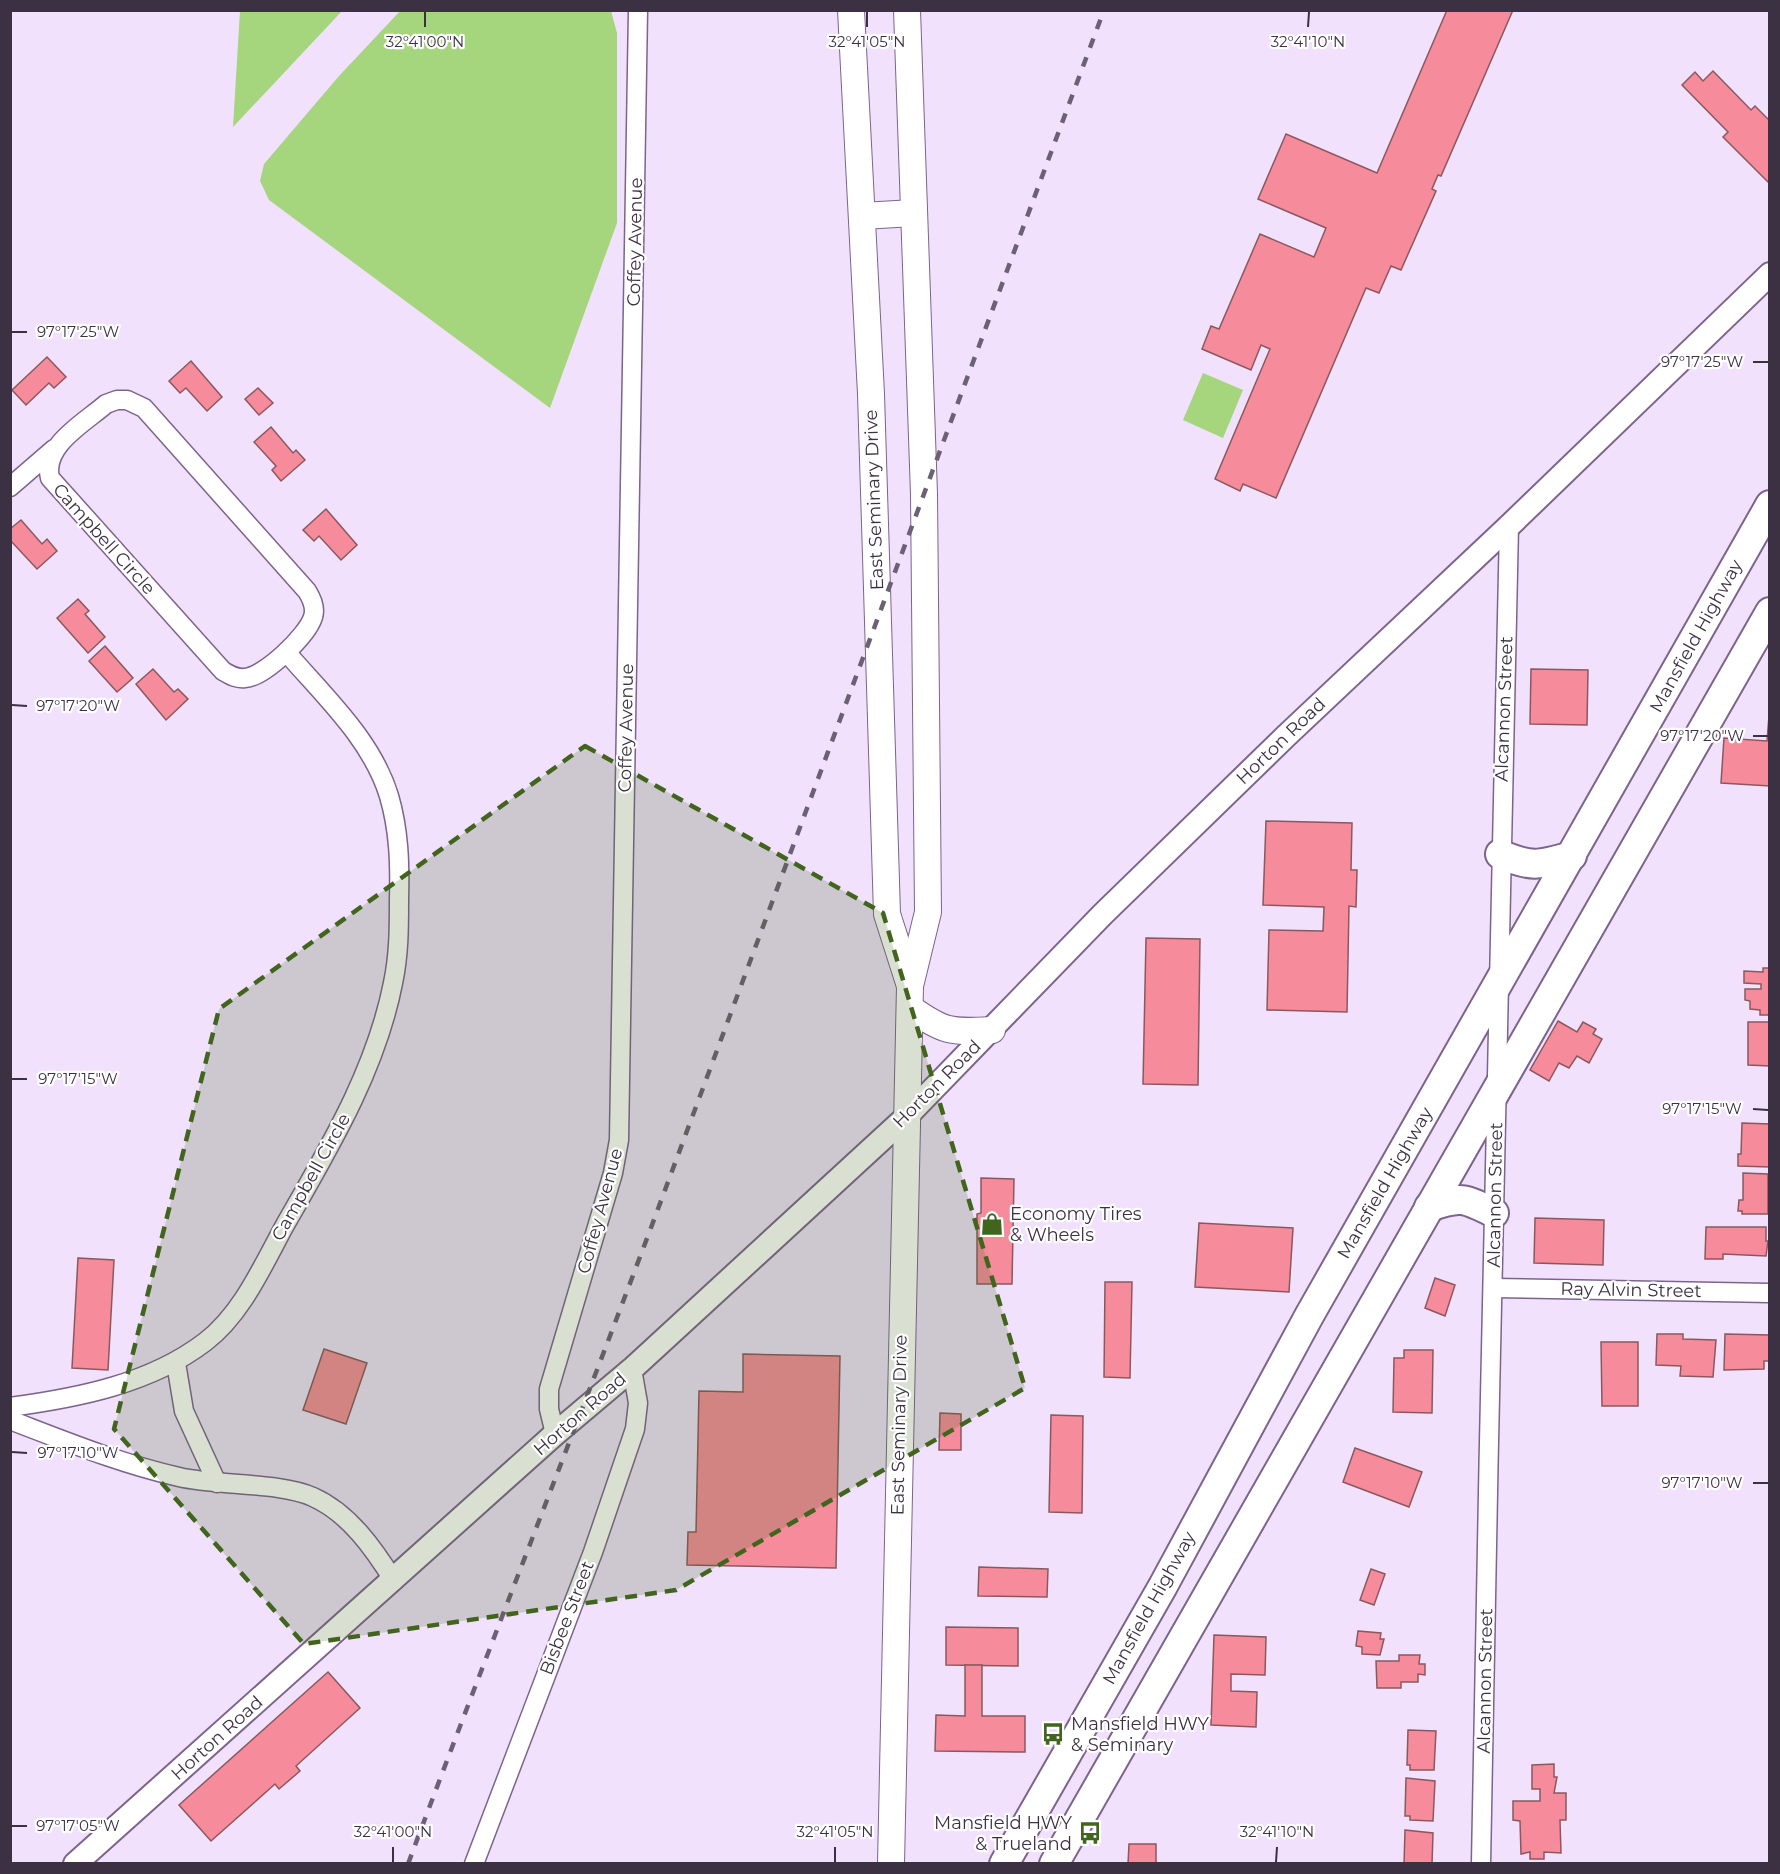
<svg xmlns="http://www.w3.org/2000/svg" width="1780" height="1874" viewBox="0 0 1780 1874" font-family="Montserrat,sans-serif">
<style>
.green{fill:#a5d57c}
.building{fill:#f68c9b;stroke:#8b585e;stroke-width:1.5}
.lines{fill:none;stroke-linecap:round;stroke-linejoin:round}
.minor-casing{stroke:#7c648c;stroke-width:21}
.tertiary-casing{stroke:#7c648c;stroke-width:26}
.secondary-casing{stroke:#7c648c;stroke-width:28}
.primary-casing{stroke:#7c648c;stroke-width:32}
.minor{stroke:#fff;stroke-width:18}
.tertiary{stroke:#fff;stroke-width:22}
.secondary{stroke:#fff;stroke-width:26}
.primary{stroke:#fff;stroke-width:28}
.rail{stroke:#6c6075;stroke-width:4.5;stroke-dasharray:10 10;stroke-linecap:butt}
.marked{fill:#42651d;fill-opacity:0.2;stroke:#42651d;stroke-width:4.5;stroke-dasharray:12 8;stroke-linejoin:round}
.ticks{fill:none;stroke:#3c3143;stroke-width:2}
.labels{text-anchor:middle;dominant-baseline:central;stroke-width:4.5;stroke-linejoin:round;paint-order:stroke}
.street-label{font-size:18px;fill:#3c3143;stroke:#fff}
.poi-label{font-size:18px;fill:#3c3143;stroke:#fff;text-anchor:start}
.ticks-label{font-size:15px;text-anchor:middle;fill:#3c3143;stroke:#fff;stroke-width:4.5;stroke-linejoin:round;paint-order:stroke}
</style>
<rect width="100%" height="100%" fill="#f1e1fd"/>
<g class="green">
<path d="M 401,10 L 611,11 L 617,33 L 617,223 L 550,408 L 269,200 L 260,181 L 264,164 L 339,76 Z"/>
<path d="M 240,11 L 342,11 L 233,127 Z"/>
<path d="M 1203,373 L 1243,390 L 1223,438 L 1183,420 Z"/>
</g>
<g class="building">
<path d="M 1447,10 L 1513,10 L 1441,176 L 1438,175 L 1432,189 L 1436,191 L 1401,270 L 1391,266 L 1379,293 L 1366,288 L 1276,498 L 1243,484 L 1240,491 L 1215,479 L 1270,349 L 1261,345 L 1251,370 L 1202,349 L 1211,326 L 1219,329 L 1260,234 L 1314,257 L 1326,228 L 1258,199 L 1286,134 L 1377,173 Z"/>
<path d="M 1713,71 L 1751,110 L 1755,106 L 1770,121 L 1770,184 L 1723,137 L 1728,132 L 1682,85 L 1695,72 L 1703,81 Z"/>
<path d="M 47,357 L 66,377 L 54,388 L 49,383 L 26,405 L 12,390 Z"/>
<path d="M 191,361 L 222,397 L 207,411 L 186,388 L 180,393 L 169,381 Z"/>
<path d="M 258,388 L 273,403 L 259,415 L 245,399 Z"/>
<path d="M 271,427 L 293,453 L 296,450 L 305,460 L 281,481 L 272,470 L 276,466 L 254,442 Z"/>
<path d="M 326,509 L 357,545 L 341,560 L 319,536 L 314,541 L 303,530 Z"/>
<path d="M 21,520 L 42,544 L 47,539 L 57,551 L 37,569 L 10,540 L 10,529 Z"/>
<path d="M 78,599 L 89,611 L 85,614 L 105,637 L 88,653 L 57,618 Z"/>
<path d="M 105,646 L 133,678 L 117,692 L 89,661 Z"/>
<path d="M 153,669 L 174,692 L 178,689 L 188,699 L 166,720 L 136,684 Z"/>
<path d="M 1531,669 L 1588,670 L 1587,725 L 1530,724 Z"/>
<path d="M 1770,703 L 1770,786 L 1721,783 L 1724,738 L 1767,741 Z"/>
<path d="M 1266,821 L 1352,823 L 1351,870 L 1357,870 L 1356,907 L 1349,906 L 1347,1012 L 1267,1010 L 1269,930 L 1323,931 L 1324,907 L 1263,905 Z"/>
<path d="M 1146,938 L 1200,939 L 1198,1085 L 1143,1084 Z"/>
<path d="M 1763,968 L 1770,968 L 1770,1015 L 1760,1015 L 1760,1010 L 1750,1009 L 1750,1001 L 1745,1000 L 1745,989 L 1761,989 L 1761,984 L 1744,983 L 1744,971 L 1763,972 Z"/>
<path d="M 1558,1021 L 1577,1032 L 1583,1022 L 1596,1029 L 1593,1034 L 1602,1039 L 1589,1063 L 1577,1056 L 1569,1068 L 1559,1063 L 1549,1081 L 1530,1070 Z"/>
<path d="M 1748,1022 L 1770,1022 L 1770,1066 L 1748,1065 Z"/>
<path d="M 1742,1123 L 1770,1124 L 1770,1167 L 1738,1166 L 1738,1154 L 1741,1154 Z"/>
<path d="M 1743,1173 L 1768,1174 L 1768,1214 L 1742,1214 L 1742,1211 L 1738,1211 L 1739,1200 L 1743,1200 Z"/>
<path d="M 981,1178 L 1014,1179 L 1012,1284 L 977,1284 L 977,1214 L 981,1213 Z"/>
<path d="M 1535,1218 L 1604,1220 L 1603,1265 L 1534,1263 Z"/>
<path d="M 1199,1223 L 1293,1228 L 1289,1292 L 1195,1287 Z"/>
<path d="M 1706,1227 L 1766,1227 L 1766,1241 L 1768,1241 L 1766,1256 L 1723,1254 L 1723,1259 L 1705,1259 Z"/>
<path d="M 78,1258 L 114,1260 L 108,1370 L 72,1368 Z"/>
<path d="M 1435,1278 L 1455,1285 L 1445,1316 L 1425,1308 Z"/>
<path d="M 1105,1282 L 1132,1282 L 1130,1378 L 1104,1377 Z"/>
<path d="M 1657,1334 L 1683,1334 L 1683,1339 L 1716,1340 L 1713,1377 L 1680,1376 L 1681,1366 L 1656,1365 Z"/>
<path d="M 1725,1334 L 1770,1335 L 1770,1361 L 1764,1361 L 1764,1369 L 1724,1370 Z"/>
<path d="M 1601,1342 L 1638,1342 L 1638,1406 L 1602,1406 Z"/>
<path d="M 324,1349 L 367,1363 L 346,1424 L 303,1410 Z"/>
<path d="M 1404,1350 L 1433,1350 L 1432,1413 L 1393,1412 L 1394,1358 L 1404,1358 Z"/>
<path d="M 743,1354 L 840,1356 L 836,1568 L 687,1565 L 688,1532 L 696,1532 L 699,1391 L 743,1392 Z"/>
<path d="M 940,1413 L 961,1414 L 961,1450 L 939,1450 Z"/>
<path d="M 1051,1415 L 1083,1416 L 1082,1513 L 1049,1512 Z"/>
<path d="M 1355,1448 L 1422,1472 L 1409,1507 L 1343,1482 Z"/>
<path d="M 979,1567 L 1048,1569 L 1047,1597 L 978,1596 Z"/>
<path d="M 1371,1569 L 1385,1574 L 1374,1605 L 1360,1600 Z"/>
<path d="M 946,1627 L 1018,1628 L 1018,1666 L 946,1665 Z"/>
<path d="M 1358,1631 L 1381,1633 L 1380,1639 L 1384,1639 L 1380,1655 L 1362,1654 L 1362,1647 L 1356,1646 Z"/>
<path d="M 1214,1635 L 1266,1637 L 1265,1675 L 1231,1674 L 1231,1691 L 1257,1692 L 1256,1727 L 1211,1725 Z"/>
<path d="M 1399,1655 L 1420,1655 L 1419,1664 L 1425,1664 L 1425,1675 L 1418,1674 L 1418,1682 L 1401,1682 L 1401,1688 L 1377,1688 L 1376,1661 L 1399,1661 Z"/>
<path d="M 965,1665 L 982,1665 L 982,1716 L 1025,1716 L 1025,1752 L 935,1751 L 936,1715 L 965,1716 Z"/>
<path d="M 328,1672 L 360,1708 L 296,1766 L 300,1771 L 279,1789 L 275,1784 L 211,1841 L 179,1805 Z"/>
<path d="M 1408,1730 L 1436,1731 L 1434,1770 L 1410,1770 L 1410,1765 L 1407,1765 Z"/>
<path d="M 1554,1764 L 1554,1777 L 1557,1777 L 1554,1793 L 1566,1793 L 1566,1820 L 1560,1820 L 1561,1853 L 1544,1852 L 1544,1859 L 1530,1859 L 1530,1852 L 1521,1854 L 1520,1821 L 1513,1820 L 1513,1801 L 1540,1801 L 1540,1789 L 1532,1789 L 1532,1765 Z"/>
<path d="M 1406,1778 L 1435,1781 L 1433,1821 L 1410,1820 L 1410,1816 L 1405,1816 Z"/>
<path d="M 1405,1830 L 1433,1833 L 1432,1864 L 1404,1864 Z"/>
<path d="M 1129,1844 L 1156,1844 L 1156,1864 L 1128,1864 Z"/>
</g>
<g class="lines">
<g class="minor-casing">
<g id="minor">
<path d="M 117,400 L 127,400 L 144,408 L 307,591 C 312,599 316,608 313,617 C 307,636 264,677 245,678 C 236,679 230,675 223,671 L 50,478 C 42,446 84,423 106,404 Z"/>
<path d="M 10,487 L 54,449"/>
<path d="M 1493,1288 L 1770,1293"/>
<path d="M 176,1363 L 184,1411 L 217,1483"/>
<path d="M 10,1407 C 77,1398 150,1384 205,1342 C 242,1314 263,1265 285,1225 C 329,1148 376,1070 393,983 C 399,955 399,927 399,899 C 400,864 399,830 389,796 C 372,740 325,697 287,653"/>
<path d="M 10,1420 C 65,1441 121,1464 179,1477 C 217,1486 280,1482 313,1497 C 349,1513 374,1549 394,1581"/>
<path d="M 555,1434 L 549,1409 L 549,1389 L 613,1173 L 619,1140 L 638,10"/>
<path d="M 474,1864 L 593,1552 L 635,1429 L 638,1403 L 632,1369"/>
<path d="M 1481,1864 C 1490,1418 1496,972 1509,526"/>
</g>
</g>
<g class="tertiary-casing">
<path id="tertiary" d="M 75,1864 L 555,1434 L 632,1369 L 905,1118 L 1103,914 L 1286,736 L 1509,526 L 1770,274"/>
</g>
<g class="secondary-casing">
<g id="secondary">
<path d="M 851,10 L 871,394 L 887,914 L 910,986"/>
<path d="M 862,216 L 914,213"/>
<path d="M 910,1008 C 945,1033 951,1032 992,1030"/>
<path d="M 891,1864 L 910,986 L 928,912 L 924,494 L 907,10"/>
</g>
</g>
<g class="primary-casing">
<g id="primary">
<path d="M 1500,854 C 1531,868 1540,865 1572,856"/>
<path d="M 1429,1207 C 1461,1196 1464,1198 1494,1213"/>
<path d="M 1004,1864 L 1163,1586 L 1309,1316 L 1770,505"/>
<path d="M 1054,1864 L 1770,612"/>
</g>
</g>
<use href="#minor" class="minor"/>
<use href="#tertiary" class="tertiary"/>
<use href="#secondary" class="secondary"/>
<use href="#primary" class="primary"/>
<path class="rail" d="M 408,1864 C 488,1650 572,1438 652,1225 L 1104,10"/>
</g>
<path class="marked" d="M 585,746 L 883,913 L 1025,1388 L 676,1590 L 304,1644 L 114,1429 L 219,1009 Z"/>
<path class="ticks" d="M 425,27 L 425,12M 867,27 L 867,12M 1308,27 L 1309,12M 12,332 L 27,332M 1753,362 L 1768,362M 12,705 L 27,706M 1753,736 L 1768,736M 12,1079 L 27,1079M 1753,1109 L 1768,1110M 12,1452 L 27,1453M 1753,1483 L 1768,1483M 12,1826 L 27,1826M 393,1862 L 393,1847M 835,1862 L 835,1847M 1276,1862 L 1277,1847"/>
<defs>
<g id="shop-bare" transform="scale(1.8)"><path d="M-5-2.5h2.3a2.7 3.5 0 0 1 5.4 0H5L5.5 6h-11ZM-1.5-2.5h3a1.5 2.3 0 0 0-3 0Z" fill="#42651d" stroke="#fff" stroke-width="2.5" paint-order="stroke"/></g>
<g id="bus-bare" transform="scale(1.8)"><path d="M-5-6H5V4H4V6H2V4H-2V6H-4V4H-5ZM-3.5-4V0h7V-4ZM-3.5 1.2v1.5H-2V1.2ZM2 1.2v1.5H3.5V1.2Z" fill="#42651d" stroke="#fff" stroke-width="2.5" paint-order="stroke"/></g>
</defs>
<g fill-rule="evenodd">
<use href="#shop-bare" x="992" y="1224"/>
<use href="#bus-bare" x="1053" y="1734"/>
<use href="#bus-bare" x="1090" y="1833"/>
</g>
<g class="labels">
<g class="street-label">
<text transform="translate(635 242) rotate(-89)">Coffey Avenue</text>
<text transform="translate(874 500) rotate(-92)">East Seminary Drive</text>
<text transform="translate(104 539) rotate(48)">Campbell Circle</text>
<text transform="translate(1696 636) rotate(-61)">Mansfield Highway</text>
<text transform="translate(1504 709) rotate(-88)">Alcannon Street</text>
<text transform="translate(626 728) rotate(-89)">Coffey Avenue</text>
<text transform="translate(1281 741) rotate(-44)">Horton Road</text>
<text transform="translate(937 1084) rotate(-45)">Horton Road</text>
<text transform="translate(311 1177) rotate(-61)">Campbell Circle</text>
<text transform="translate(1385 1183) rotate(-60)">Mansfield Highway</text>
<text transform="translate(1495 1195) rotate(-89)">Alcannon Street</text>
<text transform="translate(600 1211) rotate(-75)">Coffey Avenue</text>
<text transform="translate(1631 1290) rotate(1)">Ray Alvin Street</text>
<text transform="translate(580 1414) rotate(-41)">Horton Road</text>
<text transform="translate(899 1425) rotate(-89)">East Seminary Drive</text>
<text transform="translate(1149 1608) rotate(-61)">Mansfield Highway</text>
<text transform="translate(567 1618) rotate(-69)">Bisbee Street</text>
<text transform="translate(1485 1681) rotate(-89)">Alcannon Street</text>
<text transform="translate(217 1738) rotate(-42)">Horton Road</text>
</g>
<g class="poi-label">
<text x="1010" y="1214">Economy Tires<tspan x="1010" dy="21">&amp; Wheels</tspan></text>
<text x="1071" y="1724">Mansfield HWY<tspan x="1071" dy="21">&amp; Seminary</tspan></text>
<text x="1072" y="1823" text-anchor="end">Mansfield HWY<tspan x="1072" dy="21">&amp; Trueland</tspan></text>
</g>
</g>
<g class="ticks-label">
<text x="425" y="47">32°41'00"N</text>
<text x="867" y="47">32°41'05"N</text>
<text x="1308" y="47">32°41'10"N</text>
<text x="78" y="337">97°17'25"W</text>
<text x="1702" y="367">97°17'25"W</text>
<text x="78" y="711">97°17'20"W</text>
<text x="1702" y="741">97°17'20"W</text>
<text x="78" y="1084">97°17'15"W</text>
<text x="1702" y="1114">97°17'15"W</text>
<text x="78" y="1458">97°17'10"W</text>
<text x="1702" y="1488">97°17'10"W</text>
<text x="78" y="1831">97°17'05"W</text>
<text x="393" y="1837">32°41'00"N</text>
<text x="835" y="1837">32°41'05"N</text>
<text x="1277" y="1837">32°41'10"N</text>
</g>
<rect width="1780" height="1874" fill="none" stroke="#3c3143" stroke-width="24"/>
</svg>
